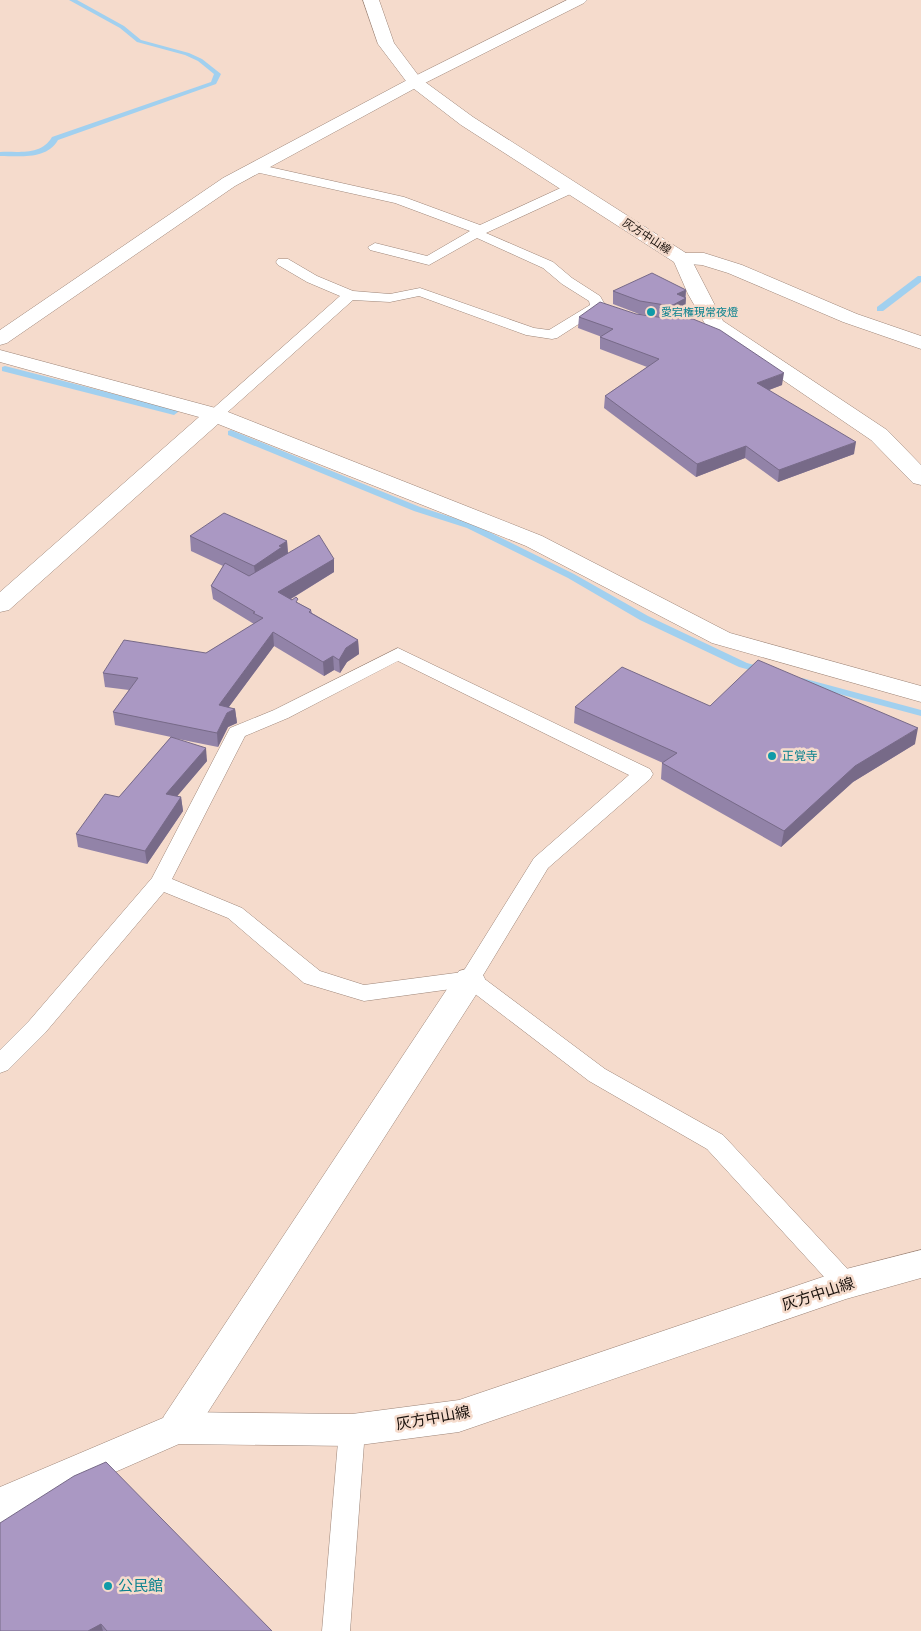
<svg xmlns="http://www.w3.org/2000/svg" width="921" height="1631" viewBox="0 0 921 1631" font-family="'DM Sans','Noto Sans JP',sans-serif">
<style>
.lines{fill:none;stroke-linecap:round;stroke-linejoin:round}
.stream{fill:#a1d0ef;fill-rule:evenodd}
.service-casing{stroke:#9d8578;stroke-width:1}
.minor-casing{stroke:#9d8578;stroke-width:1}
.secondary-casing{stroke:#9d8578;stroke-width:1}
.service{fill:#fff;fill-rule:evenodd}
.minor{fill:#fff;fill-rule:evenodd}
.secondary{fill:#fff;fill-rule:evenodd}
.wall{fill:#9283a8}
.shaded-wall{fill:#776a88}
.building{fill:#aa98c3;stroke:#776a88}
.culture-dot{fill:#0f9aa8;stroke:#f5dbcc;stroke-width:2}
.labels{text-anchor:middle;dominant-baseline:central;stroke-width:5;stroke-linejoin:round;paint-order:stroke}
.far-street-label{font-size:11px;fill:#19110c;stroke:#f5dbcc}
.far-culture-label{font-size:11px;fill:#0d838f;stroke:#f5dbcc;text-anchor:start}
.culture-label{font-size:12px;fill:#0d838f;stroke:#f5dbcc;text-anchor:start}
.near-street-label{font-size:15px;fill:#19110c;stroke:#f5dbcc}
.near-culture-label{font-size:15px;fill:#0d838f;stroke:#f5dbcc;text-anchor:start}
</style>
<rect width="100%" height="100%" fill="#f5dbcc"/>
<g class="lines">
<g class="stream">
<path d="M 69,0 L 77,0 L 124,26 L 141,40 L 189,53 L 202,59 L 221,74 L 216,84 L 58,140 C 47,160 19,156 0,156 L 0,152 C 19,151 41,156 52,137 L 211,82 L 214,74 L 198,61 L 185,55 L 137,42 L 120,28 Z"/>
<path d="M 918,276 L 921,276 L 921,282 L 883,311 L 877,311 L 877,307 Z"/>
<path d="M 5,366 L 177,410 L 178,412 L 174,415 L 2,371 L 2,367 Z"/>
<path d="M 231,430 L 420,507 L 473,524 L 574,574 L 648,616 L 747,663 L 769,669 L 770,671 L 765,674 L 739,667 L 640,620 L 568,578 L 467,528 L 414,511 L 228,435 L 228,431 Z"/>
<path d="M 802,678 L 921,710 L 921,716 L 798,683 L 797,681 Z"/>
</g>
<g class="service-casing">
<g id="service">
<path d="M 256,164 L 404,197 L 480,225 L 567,185 L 577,185 L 579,188 L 577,191 L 486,233 L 553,262 L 572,278 L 600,296 L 604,303 L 610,308 L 608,311 L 599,311 L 557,338 L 552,339 L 526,335 L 419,296 L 390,302 L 353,300 L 221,418 L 209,418 L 207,415 L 209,412 L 340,296 L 307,282 L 278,265 L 276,262 L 278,259 L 288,259 L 317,276 L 353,291 L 390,294 L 420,288 L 534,328 L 549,330 L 590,305 L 589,301 L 562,284 L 543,268 L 477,238 L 429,265 L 370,250 L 368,247 L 375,243 L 427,256 L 470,231 L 395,203 L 251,171 L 250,168 Z"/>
<path d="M 398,648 L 650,769 L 653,774 L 650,779 L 548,868 L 482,977 L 605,1069 L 723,1135 L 855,1277 L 859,1284 L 855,1291 L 846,1295 L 837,1291 L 707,1149 L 589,1081 L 466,987 L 364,1001 L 304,983 L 228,918 L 164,892 L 45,1033 L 8,1070 L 0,1073 L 0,1050 L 29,1021 L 152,878 L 230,728 L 274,710 ZM 398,661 L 629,775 L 534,858 L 463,972 L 364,985 L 320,971 L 242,908 L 172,879 L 245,736 L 288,718 Z"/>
<path d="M 352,1418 L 361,1422 L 365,1430 L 350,1631 L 322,1631 L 339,1430 L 343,1422 Z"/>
</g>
</g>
<g class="minor-casing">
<g id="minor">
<path d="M 567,0 L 587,0 L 584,3 L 421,85 L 235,186 L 7,343 L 0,345 L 0,330 L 223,178 L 409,79 Z"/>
<path d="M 682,253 L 704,253 L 742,265 L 857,314 L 921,336 L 921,349 L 843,322 L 728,273 L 702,265 L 675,263 L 672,259 L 675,255 Z"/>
<path d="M 0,350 L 223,410 L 542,536 L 730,633 L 921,686 L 921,702 L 712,643 L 526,546 L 218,424 L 9,610 L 0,612 L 0,592 L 199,417 L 0,362 Z"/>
<path d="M 470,968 L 481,971 L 485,979 L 481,987 L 190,1440 L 177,1444 L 164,1440 L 159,1428 L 164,1416 L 459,971 Z"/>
</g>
</g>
<g class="secondary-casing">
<g id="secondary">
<path d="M 363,0 L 379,0 L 394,43 L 421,79 L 473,117 L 689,255 L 723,321 L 887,430 L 921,465 L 921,485 L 913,483 L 871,440 L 708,329 L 688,294 L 674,262 L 461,125 L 409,85 L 378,44 Z"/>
<path d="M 921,1250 L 921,1278 L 846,1299 L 459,1432 L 352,1446 L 179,1444 L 24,1512 L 13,1520 L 0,1525 L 0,1487 L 177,1412 L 352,1414 L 459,1400 L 846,1269 Z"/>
</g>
</g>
<use href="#service" class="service"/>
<use href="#minor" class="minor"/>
<use href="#secondary" class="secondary"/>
</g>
<g class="wall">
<path d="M 686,290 L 685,311 L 672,318 L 782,385 L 769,390 L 854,454 L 778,482 L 745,458 L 696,477 L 604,408 L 605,396 L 647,367 L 600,349 L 600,337 L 602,337 L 578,328 L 579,317 L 636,314 L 660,317 L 639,314 L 613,304 L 613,291 Z"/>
<path d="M 190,536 L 287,541 L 288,553 L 334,559 L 334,572 L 291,599 L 311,610 L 312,613 L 358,640 L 359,654 L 347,662 L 340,673 L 334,670 L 324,676 L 274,646 L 228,708 L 235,709 L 237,723 L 228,727 L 218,747 L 173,738 L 207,761 L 177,796 L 181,797 L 183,811 L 147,864 L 78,847 L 76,834 L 119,797 L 171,737 L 115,725 L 113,712 L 129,690 L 105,687 L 103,673 L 206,653 L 254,624 L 213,599 L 211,586 L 223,566 L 191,551 Z"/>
<path d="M 710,706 L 915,744 L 853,782 L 781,847 L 661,779 L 662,763 L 663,763 L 574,723 L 575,707 Z"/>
<path d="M 0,1523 L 272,1631 L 0,1631 Z"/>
</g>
<g class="shaded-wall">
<path d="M 686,290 L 685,298 L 686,298 L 685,311 L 672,318 L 673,305 L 677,294 Z"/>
<path d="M 784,373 L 782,385 L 755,395 L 757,383 Z"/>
<path d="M 856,442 L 854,454 L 778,482 L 779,470 Z"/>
<path d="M 746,446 L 745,458 L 696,477 L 697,464 Z"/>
<path d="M 287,541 L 288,556 L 256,581 L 254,566 L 279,546 Z"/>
<path d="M 334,559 L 334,572 L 279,606 L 278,592 Z"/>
<path d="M 273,632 L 274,646 L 220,719 L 219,705 Z"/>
<path d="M 358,640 L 359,654 L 347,662 L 340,673 L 339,660 L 346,648 Z"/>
<path d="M 333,656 L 334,670 L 324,676 L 323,662 Z"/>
<path d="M 235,709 L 237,723 L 228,727 L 218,747 L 217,733 L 227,713 Z"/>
<path d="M 918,728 L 915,744 L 853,782 L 781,847 L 784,831 L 855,766 Z"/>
<path d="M 206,748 L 207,761 L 168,807 L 166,794 Z"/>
<path d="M 181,797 L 183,811 L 147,864 L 145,851 Z"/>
<path d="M 101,1624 L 103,1631 L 88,1631 Z"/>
</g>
<g class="building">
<path d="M 652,273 L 686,290 L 677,294 L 686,298 L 673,305 L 665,305 L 640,301 L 613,291 Z"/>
<path d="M 600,302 L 636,314 L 665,318 L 693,319 L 720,330 L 784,373 L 757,383 L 856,442 L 779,470 L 746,446 L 697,464 L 605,396 L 659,359 L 600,337 L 613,329 L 579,317 Z"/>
<path d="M 224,513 L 287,541 L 279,546 L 282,547 L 254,566 L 190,536 Z"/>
<path d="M 319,535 L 334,559 L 278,592 L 292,600 L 296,597 L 298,599 L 296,602 L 311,610 L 309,612 L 358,640 L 346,648 L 339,660 L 333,656 L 323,662 L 273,632 L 219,705 L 235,709 L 227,713 L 217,733 L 113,712 L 138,678 L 103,673 L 124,640 L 206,653 L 263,618 L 253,613 L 255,612 L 211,586 L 225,563 L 249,576 Z"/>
<path d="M 758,660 L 918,728 L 855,766 L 784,831 L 662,763 L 677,753 L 575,707 L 622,667 L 710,706 Z"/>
<path d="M 171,737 L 206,748 L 166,794 L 181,797 L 145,851 L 76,834 L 105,794 L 119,797 Z"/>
<path d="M 106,1462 L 272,1631 L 107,1631 L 101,1624 L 88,1631 L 0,1631 L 0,1523 L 74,1476 Z"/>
</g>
<g class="culture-dot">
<circle cx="651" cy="312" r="5"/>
<circle cx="772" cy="756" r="5"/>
<circle cx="108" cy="1586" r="5"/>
</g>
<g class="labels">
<g class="far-street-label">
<text transform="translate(647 236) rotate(33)">灰方中山線</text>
</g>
<g class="far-culture-label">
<text x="661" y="312">愛宕権現常夜燈</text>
</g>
<g class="culture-label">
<text x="782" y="756">正覚寺</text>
</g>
<g class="near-street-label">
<text transform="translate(818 1294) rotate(-18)">灰方中山線</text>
<text transform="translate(433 1418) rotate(-10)">灰方中山線</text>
</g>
<g class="near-culture-label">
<text x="118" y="1586">公民館</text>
</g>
</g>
</svg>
